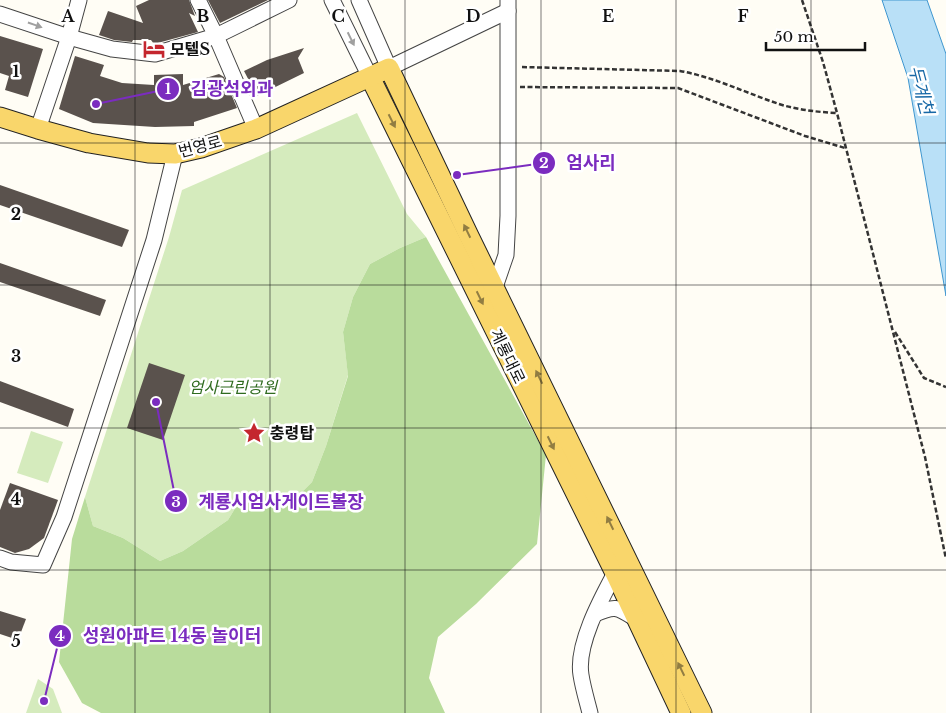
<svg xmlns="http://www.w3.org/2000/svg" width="946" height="713" viewBox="0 0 946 713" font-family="'Libre Baskerville','Noto Sans KR',serif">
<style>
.green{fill:#d5ebbd}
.forest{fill:#b9dc9c}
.water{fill:#b9e0f7;stroke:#3f96cf}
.building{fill:#5a524d}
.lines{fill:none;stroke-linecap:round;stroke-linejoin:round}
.minor-casing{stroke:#444;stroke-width:17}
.major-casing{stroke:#222;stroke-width:21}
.path{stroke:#333;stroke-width:2.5;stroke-dasharray:5 2.5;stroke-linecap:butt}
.minor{stroke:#fff;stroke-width:15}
.major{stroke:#f9d66b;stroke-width:19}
.oneway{fill:#a0a0a0}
.oneway2{fill:#917d42}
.grid{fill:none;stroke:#111;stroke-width:1;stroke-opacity:0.55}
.labels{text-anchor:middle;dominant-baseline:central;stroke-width:5;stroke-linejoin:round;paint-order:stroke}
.poi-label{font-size:16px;font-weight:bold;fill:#111;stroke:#fff;text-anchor:start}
.street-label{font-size:16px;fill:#111;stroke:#fff}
.park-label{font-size:16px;font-style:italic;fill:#2f6b1f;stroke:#fff}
.water-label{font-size:18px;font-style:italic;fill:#1768a6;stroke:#fff}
.grid-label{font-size:16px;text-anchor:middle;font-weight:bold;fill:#111;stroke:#fff;stroke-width:5;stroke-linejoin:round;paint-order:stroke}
.leader{fill:none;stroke:#7b2cbf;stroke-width:2}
.callout-dot{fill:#7b2cbf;stroke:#fff;stroke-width:2}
.mark-label{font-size:15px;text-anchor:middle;font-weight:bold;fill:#fff}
.callout-label{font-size:18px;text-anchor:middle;font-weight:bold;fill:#7b2cbf;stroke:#fff;stroke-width:5;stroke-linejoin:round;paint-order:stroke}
</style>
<rect width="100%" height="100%" fill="#fffdf5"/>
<g class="green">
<path d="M 357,113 L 407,214 L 426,237 L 400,248 L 370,264 L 353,297 L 343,332 L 348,375 L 326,446 L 312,482 L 292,502 L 242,497 L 228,520 L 183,551 L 160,561 L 123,538 L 93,526 L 85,497 L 169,237 L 182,190 Z"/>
<path d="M 31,431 L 63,442 L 48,483 L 17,473 Z"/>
<path d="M 38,679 L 53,689 L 62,713 L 26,713 Z"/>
</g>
<path class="forest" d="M 426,237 L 546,455 L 537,544 L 476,604 L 438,637 L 429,678 L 445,713 L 101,713 L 82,703 L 59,662 L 72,539 L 85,497 L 93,526 L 123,538 L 160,561 L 183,551 L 228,520 L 242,497 L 292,502 L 312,482 L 326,446 L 348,376 L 343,332 L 353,297 L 370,264 L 400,248 Z"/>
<path class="water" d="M 882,0 L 927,0 L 946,54 L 946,296 L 908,78 Z"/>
<g class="building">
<path d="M 149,0 L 189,0 L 195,16 L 189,13 L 198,32 L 154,44 L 151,40 L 133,40 L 132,42 L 114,40 L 99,35 L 108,11 L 143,23 L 136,6 Z"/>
<path d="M 208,0 L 268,0 L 220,23 Z"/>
<path d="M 0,36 L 43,49 L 28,97 L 5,90 L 9,76 L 0,73 Z"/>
<path d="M 304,48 L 298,58 L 304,73 L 257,96 L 244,71 L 267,60 Z"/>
<path d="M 75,56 L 104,65 L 100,76 L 122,83 L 154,85 L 154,75 L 183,74 L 183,85 L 219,74 L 224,77 L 237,108 L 194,122 L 194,126 L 155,127 L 93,123 L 59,109 Z"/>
<path d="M 0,185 L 129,230 L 122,247 L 0,205 Z"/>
<path d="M 0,263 L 106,300 L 100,316 L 0,282 Z"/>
<path d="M 149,363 L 185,375 L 163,440 L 127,428 Z"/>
<path d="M 0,381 L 74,409 L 68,427 L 0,402 Z"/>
<path d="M 10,483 L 58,500 L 44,538 L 29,549 L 15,553 L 0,547 L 0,510 Z"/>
<path d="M 0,611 L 26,619 L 18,640 L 0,634 Z"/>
</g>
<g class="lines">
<g class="minor-casing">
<g id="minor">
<path d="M 198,0 L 216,36 L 256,129"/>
<path d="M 332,0 L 370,77"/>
<path d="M 359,0 L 389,68 L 508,11"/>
<path d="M 0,14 L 69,37 L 112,49 L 155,54 L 216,36 L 289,0"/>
<path d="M 38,129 L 69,37 L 79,0"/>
<path d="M 495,287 L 506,255 L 508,216 L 508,0"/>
<path d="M 0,558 L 11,562 L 43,565 L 64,517 L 154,240 L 175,154"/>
<path d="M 595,614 C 616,605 617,607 636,619"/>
<path d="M 590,713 C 587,701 583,688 581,675 C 576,645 601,599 615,573"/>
</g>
</g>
<g class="major-casing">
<g id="major">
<path d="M 370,77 L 615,573 L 681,713"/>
<path d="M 0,117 L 38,129 L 89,143 L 148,153 L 175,154 L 201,148 L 256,129 L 389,68 L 469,236 L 702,713"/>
</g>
</g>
<g class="path">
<path d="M 802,0 L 823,62 L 837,113 L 925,457 L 946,559"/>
<path d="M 522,67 L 680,71 C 714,77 746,93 779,104 C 798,110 817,112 837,113"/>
<path d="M 520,87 L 678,88 L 805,136 L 845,148"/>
<path d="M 895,332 L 924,378 L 946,387"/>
</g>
<use href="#minor" class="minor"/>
<use href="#major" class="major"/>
</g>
<defs><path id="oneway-solid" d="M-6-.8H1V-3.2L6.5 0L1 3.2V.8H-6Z" transform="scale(1.25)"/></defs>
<g class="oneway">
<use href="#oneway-solid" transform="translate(35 25) rotate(19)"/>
<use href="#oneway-solid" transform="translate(351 39) rotate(64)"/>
</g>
<g class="oneway2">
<use href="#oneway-solid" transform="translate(392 121) rotate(63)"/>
<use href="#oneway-solid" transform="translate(467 231) rotate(-116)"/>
<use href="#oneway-solid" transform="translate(480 298) rotate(64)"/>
<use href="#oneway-solid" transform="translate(539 377) rotate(-116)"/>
<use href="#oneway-solid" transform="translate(551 443) rotate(64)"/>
<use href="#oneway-solid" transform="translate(610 523) rotate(-116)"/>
<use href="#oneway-solid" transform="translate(681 669) rotate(-116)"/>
</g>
<path class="grid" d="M 135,0 L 135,713M 270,0 L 270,713M 405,0 L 405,713M 541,0 L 541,713M 676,0 L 676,713M 811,0 L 811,713M 0,143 L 946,143M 0,285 L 946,285M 0,428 L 946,428M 0,570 L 946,570"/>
<defs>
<g id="hotel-bare" transform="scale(1.725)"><path d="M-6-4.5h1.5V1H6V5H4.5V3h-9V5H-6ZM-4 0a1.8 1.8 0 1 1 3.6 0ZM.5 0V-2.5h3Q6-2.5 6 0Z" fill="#c4262e" stroke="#fff" stroke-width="2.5" paint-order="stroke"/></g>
<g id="sight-bare" transform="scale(1.725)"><path d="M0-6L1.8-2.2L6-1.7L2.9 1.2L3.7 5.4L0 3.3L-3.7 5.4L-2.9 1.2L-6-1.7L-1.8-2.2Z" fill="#c4262e" stroke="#fff" stroke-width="2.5" paint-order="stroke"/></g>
</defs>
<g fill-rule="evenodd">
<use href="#hotel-bare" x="154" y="49"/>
<use href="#sight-bare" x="254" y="433"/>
</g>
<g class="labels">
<g class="poi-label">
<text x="170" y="49">모텔S</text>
<text x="270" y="433">충령탑</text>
</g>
<g class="street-label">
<text transform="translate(200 146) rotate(-15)">번영로</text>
<text transform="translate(508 356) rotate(64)">계룡대로</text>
</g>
<g class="park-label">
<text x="233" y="387">엄사근린공원</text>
</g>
<g class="water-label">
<text transform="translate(921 90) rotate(75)">두계천</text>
</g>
</g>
<g class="grid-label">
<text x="68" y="22">A</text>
<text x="203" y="22">B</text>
<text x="338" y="22">C</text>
<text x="473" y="22">D</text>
<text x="608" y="22">E</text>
<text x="743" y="22">F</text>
<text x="16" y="77">1</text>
<text x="16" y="220">2</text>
<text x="16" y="362">3</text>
<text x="16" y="505">4</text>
<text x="16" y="647">5</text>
</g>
<path class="leader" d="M96 104L168 89M457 175L544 163M156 402L176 501M44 701L60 636"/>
<g class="callout-dot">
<circle cx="96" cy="104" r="5"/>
<circle cx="457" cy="175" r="5"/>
<circle cx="156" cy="402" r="5"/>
<circle cx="44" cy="701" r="5"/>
<circle cx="168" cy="89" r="12"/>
<circle cx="544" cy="163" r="12"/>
<circle cx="176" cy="501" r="12"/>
<circle cx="60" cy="636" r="12"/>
</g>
<g class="mark-label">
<text x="168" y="94">1</text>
<text x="544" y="168">2</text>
<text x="176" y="507">3</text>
<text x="60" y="641">4</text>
</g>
<g class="callout-label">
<text x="232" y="95">김광석외과</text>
<text x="591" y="169">엄사리</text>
<text x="281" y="508">계룡시엄사게이트볼장</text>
<text x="172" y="642">성원아파트 14동 놀이터</text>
</g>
<path d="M766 42v8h99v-8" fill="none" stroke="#111111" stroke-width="2.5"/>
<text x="774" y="42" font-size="15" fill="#111111" stroke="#ffffff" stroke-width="4" paint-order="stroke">50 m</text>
</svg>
